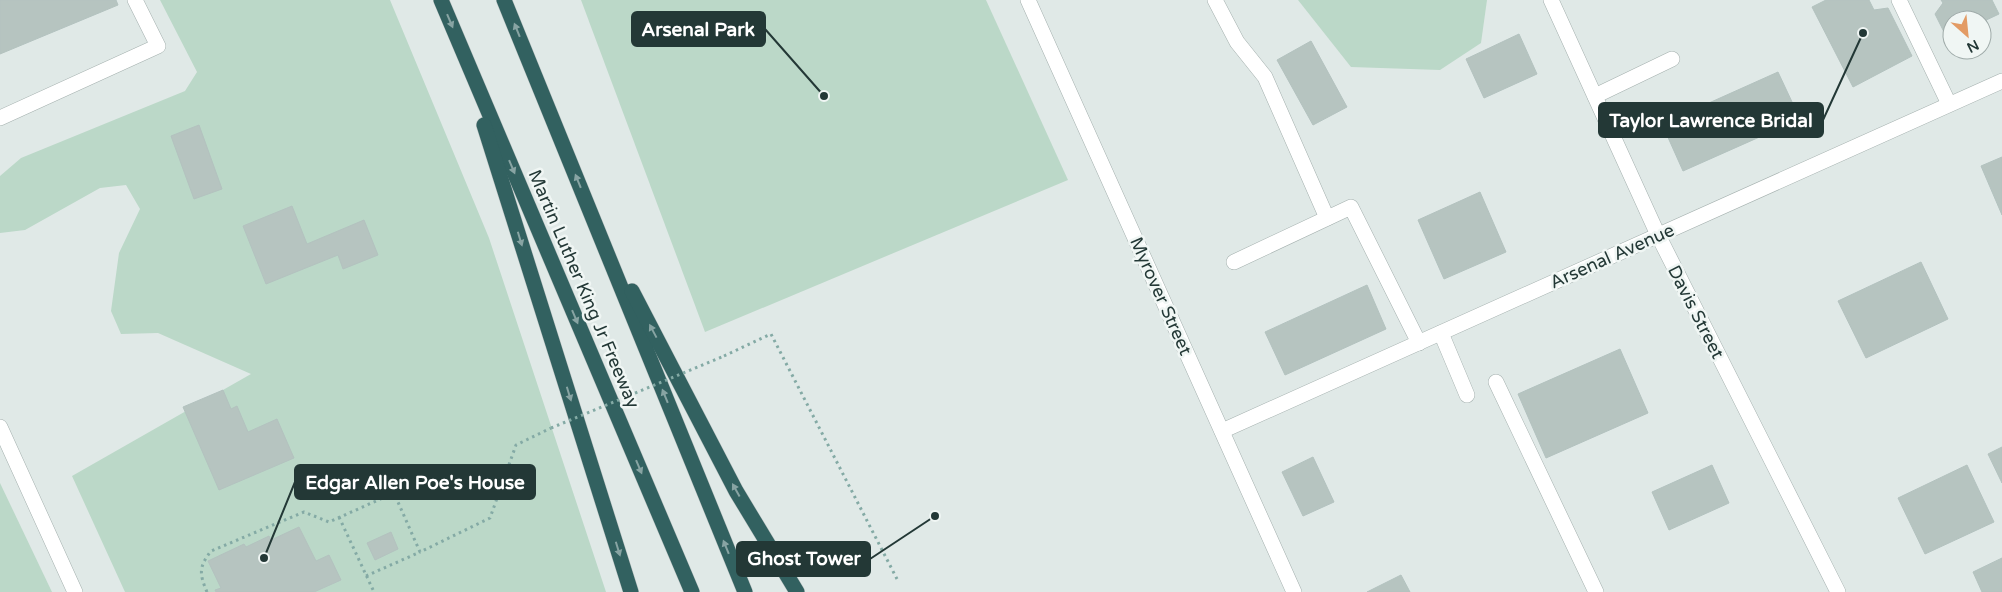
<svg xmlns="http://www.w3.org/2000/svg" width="2002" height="592" viewBox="0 0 2002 592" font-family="'Varela Round',sans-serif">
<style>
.green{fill:#bbd8c8}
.building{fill:#b6c4c0;stroke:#b3c2bf}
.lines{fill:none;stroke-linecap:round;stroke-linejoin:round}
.minor-casing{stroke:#a4b0ae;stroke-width:16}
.highway-casing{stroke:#bdc3c3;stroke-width:16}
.path{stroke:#84aaa5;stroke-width:3;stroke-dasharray:2.5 4;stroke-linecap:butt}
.minor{stroke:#fff;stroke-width:15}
.highway{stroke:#326160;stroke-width:15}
.path-bridge{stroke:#84aaa5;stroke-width:3;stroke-dasharray:2.5 4;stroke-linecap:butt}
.oneway{fill:#88a4a3}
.labels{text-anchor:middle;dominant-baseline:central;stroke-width:5;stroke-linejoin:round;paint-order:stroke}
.street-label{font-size:18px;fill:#233836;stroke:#f0f6f4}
.leader{fill:none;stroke:#233836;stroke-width:2}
.callout-dot{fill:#233836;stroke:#f0f6f4;stroke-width:2}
.callout{fill:#233836;stroke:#233836;stroke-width:2}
.callout-label{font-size:19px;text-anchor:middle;font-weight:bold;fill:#fff}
</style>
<rect width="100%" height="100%" fill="#e0e9e7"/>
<g class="green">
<path d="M 160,0 L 390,0 L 489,238 L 606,592 L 125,592 L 72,476 L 251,374 L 158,333 L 121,334 L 111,311 L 119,253 L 140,209 L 126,185 L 100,188 L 25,230 L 0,233 L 0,176 L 21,158 L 185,91 L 197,72 Z"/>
<path d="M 581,0 L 986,0 L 1068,180 L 705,332 Z"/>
<path d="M 1298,0 L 1487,0 L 1481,43 L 1440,70 L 1351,67 Z"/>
<path d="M 0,483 L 52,592 L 0,592 Z"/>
</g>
<g class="building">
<path d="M 0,0 L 116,0 L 118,5 L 0,54 Z"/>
<path d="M 1826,0 L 1869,0 L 1874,10 L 1888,8 L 1912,56 L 1853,87 L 1812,7 Z"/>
<path d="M 1941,0 L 1992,0 L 1999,14 L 1982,22 L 1982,20 L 1952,20 L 1952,48 L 1935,14 L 1943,3 Z"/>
<path d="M 1519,34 L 1537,74 L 1484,98 L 1466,59 Z"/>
<path d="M 1311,41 L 1347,107 L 1313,125 L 1277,60 Z"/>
<path d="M 1778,72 L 1800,119 L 1683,171 L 1662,124 Z"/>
<path d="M 199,125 L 222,189 L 194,199 L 171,136 Z"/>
<path d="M 2002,157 L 2002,215 L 1981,166 Z"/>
<path d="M 1480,192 L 1506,252 L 1444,279 L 1418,220 Z"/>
<path d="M 292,206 L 307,244 L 364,220 L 378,255 L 343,269 L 338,255 L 266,284 L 243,226 Z"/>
<path d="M 1921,262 L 1948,319 L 1866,358 L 1838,301 Z"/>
<path d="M 1367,285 L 1386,329 L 1285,375 L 1265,332 Z"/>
<path d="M 1620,349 L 1648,413 L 1546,458 L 1518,394 Z"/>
<path d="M 223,390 L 231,409 L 237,406 L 248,432 L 277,419 L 294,458 L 219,490 L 183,407 Z"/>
<path d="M 2002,447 L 2002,483 L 1988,454 Z"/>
<path d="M 1313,457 L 1334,502 L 1303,516 L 1282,472 Z"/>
<path d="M 1712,465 L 1729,503 L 1669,530 L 1652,492 Z"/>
<path d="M 1967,465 L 1994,522 L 1925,554 L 1898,498 Z"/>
<path d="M 299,527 L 316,561 L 329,555 L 341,580 L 314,592 L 216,592 L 215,590 L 221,588 L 208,561 L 244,544 L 246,547 L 269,536 L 271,540 Z"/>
<path d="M 391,532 L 398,549 L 375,560 L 367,543 Z"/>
<path d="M 2002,558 L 2002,592 L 1982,592 L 1973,572 Z"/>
<path d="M 1401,575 L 1410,592 L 1367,592 Z"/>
</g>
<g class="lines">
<g class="minor-casing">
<g id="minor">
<path d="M 1028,0 L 1294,592"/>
<path d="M 1215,0 L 1237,42 L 1265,77 L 1327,218"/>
<path d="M 1551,0 L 1658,235 L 1838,592"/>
<path d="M 1899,0 L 1949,104"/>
<path d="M 1595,96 L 1672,59"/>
<path d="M 0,118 L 158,46 L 135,0"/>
<path d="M 1234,262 L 1351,207 L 1419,343"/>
<path d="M 1441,333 L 1467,395"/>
<path d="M 1496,382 L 1596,592"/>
<path d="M 0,427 L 75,592"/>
<path d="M 1222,431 L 2002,81"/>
</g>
</g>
<g class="highway-casing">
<g id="highway">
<path d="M 441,0 L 692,592"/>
<path d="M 504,0 L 745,592"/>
<path d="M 484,125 L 631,592"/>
<path d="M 632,291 L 736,491 L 797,592"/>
</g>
</g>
<g class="path">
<path d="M 724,356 L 771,334 L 897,579"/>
<path d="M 339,517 L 374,592"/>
<path d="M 366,576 L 420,552"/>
<path d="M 207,592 C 199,573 199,567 211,551 L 304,512 L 329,522 L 394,493 L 420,552 L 490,518 L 516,445 L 551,428"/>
</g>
<use href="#minor" class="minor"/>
<use href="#highway" class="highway"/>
<path class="path-bridge" d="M 551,428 L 724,356"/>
</g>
<defs><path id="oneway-solid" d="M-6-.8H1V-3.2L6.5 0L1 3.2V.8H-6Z" transform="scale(1.25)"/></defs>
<g class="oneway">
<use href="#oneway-solid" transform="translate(450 21) rotate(67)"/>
<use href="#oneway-solid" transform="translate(517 30) rotate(-112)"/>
<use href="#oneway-solid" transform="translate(512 167) rotate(67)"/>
<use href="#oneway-solid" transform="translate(578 181) rotate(-112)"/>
<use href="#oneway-solid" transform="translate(520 239) rotate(73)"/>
<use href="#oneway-solid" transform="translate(575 317) rotate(67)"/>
<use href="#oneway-solid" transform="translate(653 331) rotate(-118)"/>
<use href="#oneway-solid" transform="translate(569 394) rotate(73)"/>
<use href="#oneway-solid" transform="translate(665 396) rotate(-112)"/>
<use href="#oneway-solid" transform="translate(639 467) rotate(67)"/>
<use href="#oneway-solid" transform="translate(736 490) rotate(-119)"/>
<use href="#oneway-solid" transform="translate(726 547) rotate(-112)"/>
<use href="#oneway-solid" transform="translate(618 549) rotate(73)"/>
</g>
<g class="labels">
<g class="street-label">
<text transform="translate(1612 256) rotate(-24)">Arsenal Avenue</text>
<text transform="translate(584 289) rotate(67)">Martin Luther King Jr Freeway</text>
<text transform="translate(1161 296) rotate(66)">Myrover Street</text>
<text transform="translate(1696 312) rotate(63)">Davis Street</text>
</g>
</g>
<path class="leader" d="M824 96L765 29M1863 33L1823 120M264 558L295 482M935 516L870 559"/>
<g class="callout-dot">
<circle cx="824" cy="96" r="5"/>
<circle cx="1863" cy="33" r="5"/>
<circle cx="264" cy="558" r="5"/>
<circle cx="935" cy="516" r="5"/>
</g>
<g class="callout">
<rect x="632" y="12" width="133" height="34" rx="5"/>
<rect x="1599" y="103" width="224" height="34" rx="5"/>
<rect x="295" y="465" width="240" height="34" rx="5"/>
<rect x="737" y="542" width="133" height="34" rx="5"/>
</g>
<g class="callout-label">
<text x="698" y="36">Arsenal Park</text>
<text x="1711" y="127">Taylor Lawrence Bridal</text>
<text x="415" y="489">Edgar Allen Poe's House</text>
<text x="804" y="565">Ghost Tower</text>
</g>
<g transform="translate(1967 35) rotate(153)"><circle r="24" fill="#f0f6f4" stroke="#9eaaa8"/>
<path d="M0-4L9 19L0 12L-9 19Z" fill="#e39b64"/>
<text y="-8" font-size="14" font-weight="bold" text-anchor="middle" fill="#233836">N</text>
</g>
</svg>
